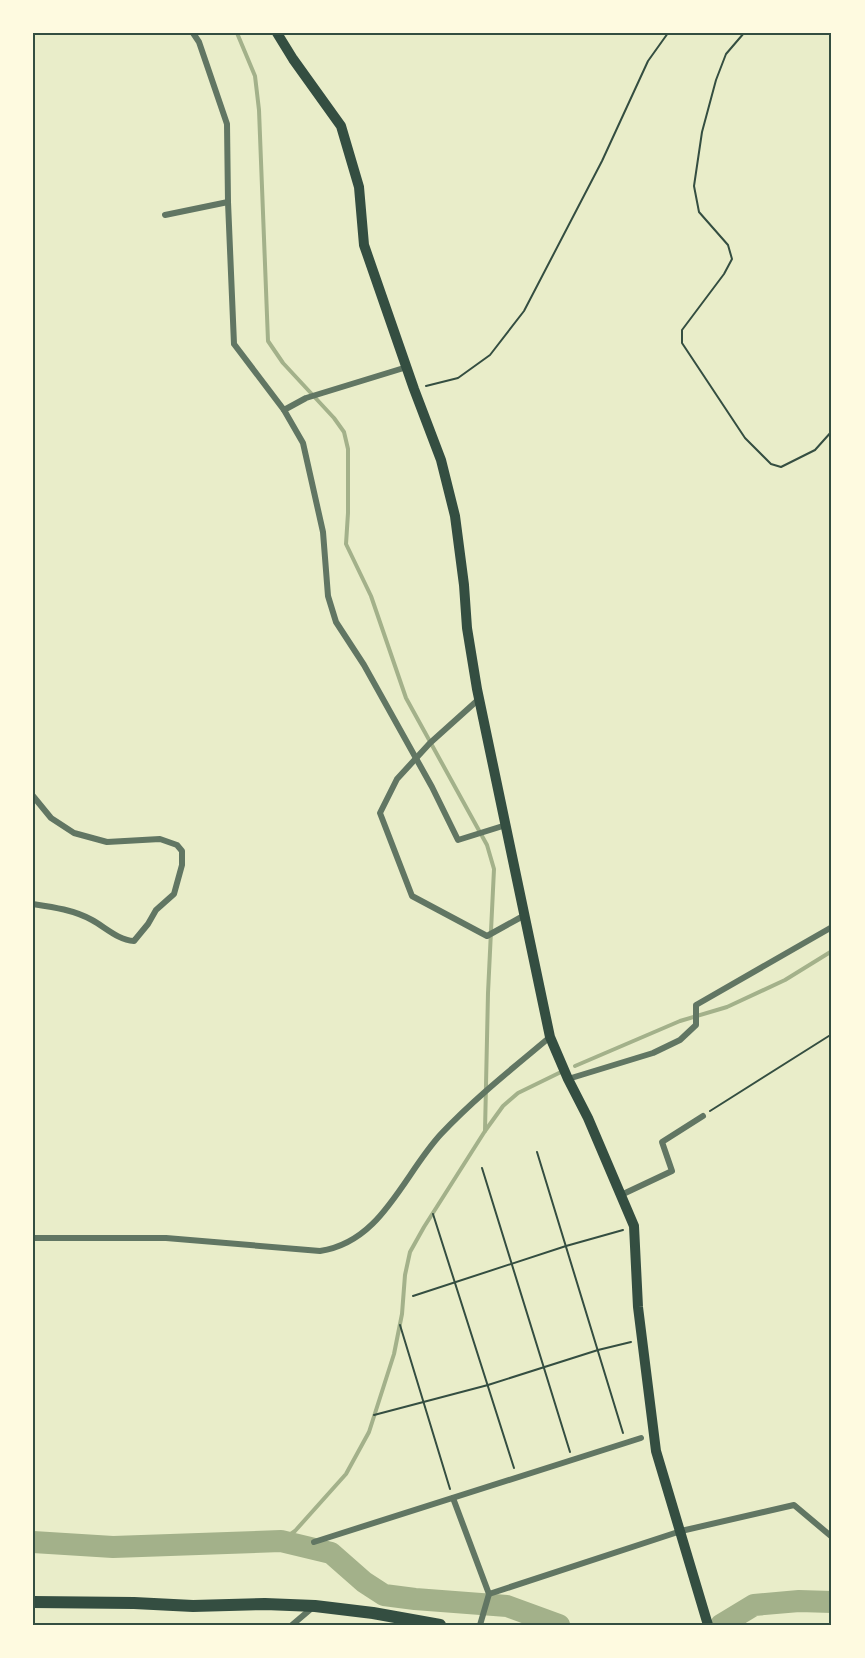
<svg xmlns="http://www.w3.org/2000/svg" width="865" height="1658" viewBox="0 0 865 1658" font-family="'Fira Sans',sans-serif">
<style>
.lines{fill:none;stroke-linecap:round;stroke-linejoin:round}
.stream{stroke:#a3b18a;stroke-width:4}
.river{stroke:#a3b18a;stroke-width:22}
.path{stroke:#344e41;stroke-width:2}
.minor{stroke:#617663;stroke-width:6}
.secondary{stroke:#344e41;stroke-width:10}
.primary{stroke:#344e41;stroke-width:12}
.neatline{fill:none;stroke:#344e41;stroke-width:2}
</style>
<rect width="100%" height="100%" fill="#e9edc9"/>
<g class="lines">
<g class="stream">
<path d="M 237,33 L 255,76 L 259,110 L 268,341 L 283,363 L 334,418 L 344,432 L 348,449 L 348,513 L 346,544 L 371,596 L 406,698 L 487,845 L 494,869 L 488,993 L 485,1131"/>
<path d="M 575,1066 L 680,1021 L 727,1007 L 785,980 L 832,951"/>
<path d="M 281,1541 L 295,1531 L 346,1474 L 369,1432 L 394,1354 L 402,1314 L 405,1275 L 410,1252 L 424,1227 L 485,1131 L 503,1106 L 518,1093 L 561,1072"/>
</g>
<g class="river">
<path d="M 33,1542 L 113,1547 L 281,1541 L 331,1553 L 364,1582 L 384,1595 L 415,1599 L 507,1606 L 559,1625"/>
<path d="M 721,1625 L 754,1605 L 799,1601 L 832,1602"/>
</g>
<g class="path">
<path d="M 744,33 L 726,54 L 716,80 L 702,132 L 694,186 L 699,212 L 728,245 L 732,259 L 724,274 L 682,330 L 682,343 L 745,438 L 771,464 L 781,467 L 815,450 L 832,431"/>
<path d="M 426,386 L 458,378 L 490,355 L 524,311 L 602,161 L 648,61 L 668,33"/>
<path d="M 710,1111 L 832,1034"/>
<path d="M 537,1152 L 623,1433"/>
<path d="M 482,1168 L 570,1452"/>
<path d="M 433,1214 L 514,1468"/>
<path d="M 413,1296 L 566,1246 L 623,1230"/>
<path d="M 400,1325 L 450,1489"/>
<path d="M 374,1415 L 488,1385 L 598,1350 L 631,1342"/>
</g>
<g class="minor">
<path d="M 193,33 L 199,42 L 227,124 L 228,202 L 234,344 L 284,410 L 306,398 L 407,367"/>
<path d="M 165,215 L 228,202"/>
<path d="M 284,410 L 303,443 L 323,532 L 328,596 L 336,622 L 364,665 L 432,787 L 458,840 L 506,825"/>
<path d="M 479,699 L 430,743 L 397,779 L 380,813 L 412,896 L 487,936 L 525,915"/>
<path d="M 33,796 L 51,818 L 74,833 L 107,842 L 160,839 L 177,845 L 182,851 L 182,865 L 174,894 L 156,910 L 148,924 L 134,941 C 118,940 105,927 92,920 C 74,910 53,907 33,904"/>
<path d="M 568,1079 L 653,1053 L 680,1040 L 696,1025 L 696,1005 L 832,927"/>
<path d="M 621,1195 L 672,1171 L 662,1142 L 703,1116"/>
<path d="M 33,1238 L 166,1238 L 320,1251 C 382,1242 403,1175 441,1134 C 475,1098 513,1068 550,1037"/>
<path d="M 453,1498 L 489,1594 L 681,1531 L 794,1505 L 832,1537"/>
<path d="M 314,1542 L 641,1438"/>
<path d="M 292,1625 L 312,1608"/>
<path d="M 480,1625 L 489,1594"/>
</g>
<path class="secondary" d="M 277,33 L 293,59 L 341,126 L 359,187 L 364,245 L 414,389 L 441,460 L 455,516 L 464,585 L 467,628 L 477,689 L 550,1037 L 568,1079 L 588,1118 L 634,1226 L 638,1307 L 656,1451 L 708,1625"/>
<path class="primary" d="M 33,1602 L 134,1603 L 193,1606 L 265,1604 L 315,1606 L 373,1613 L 440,1625"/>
</g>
<rect width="865" height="1658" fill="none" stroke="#fefae0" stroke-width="69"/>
<rect x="34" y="34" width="796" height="1590" class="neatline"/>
</svg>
